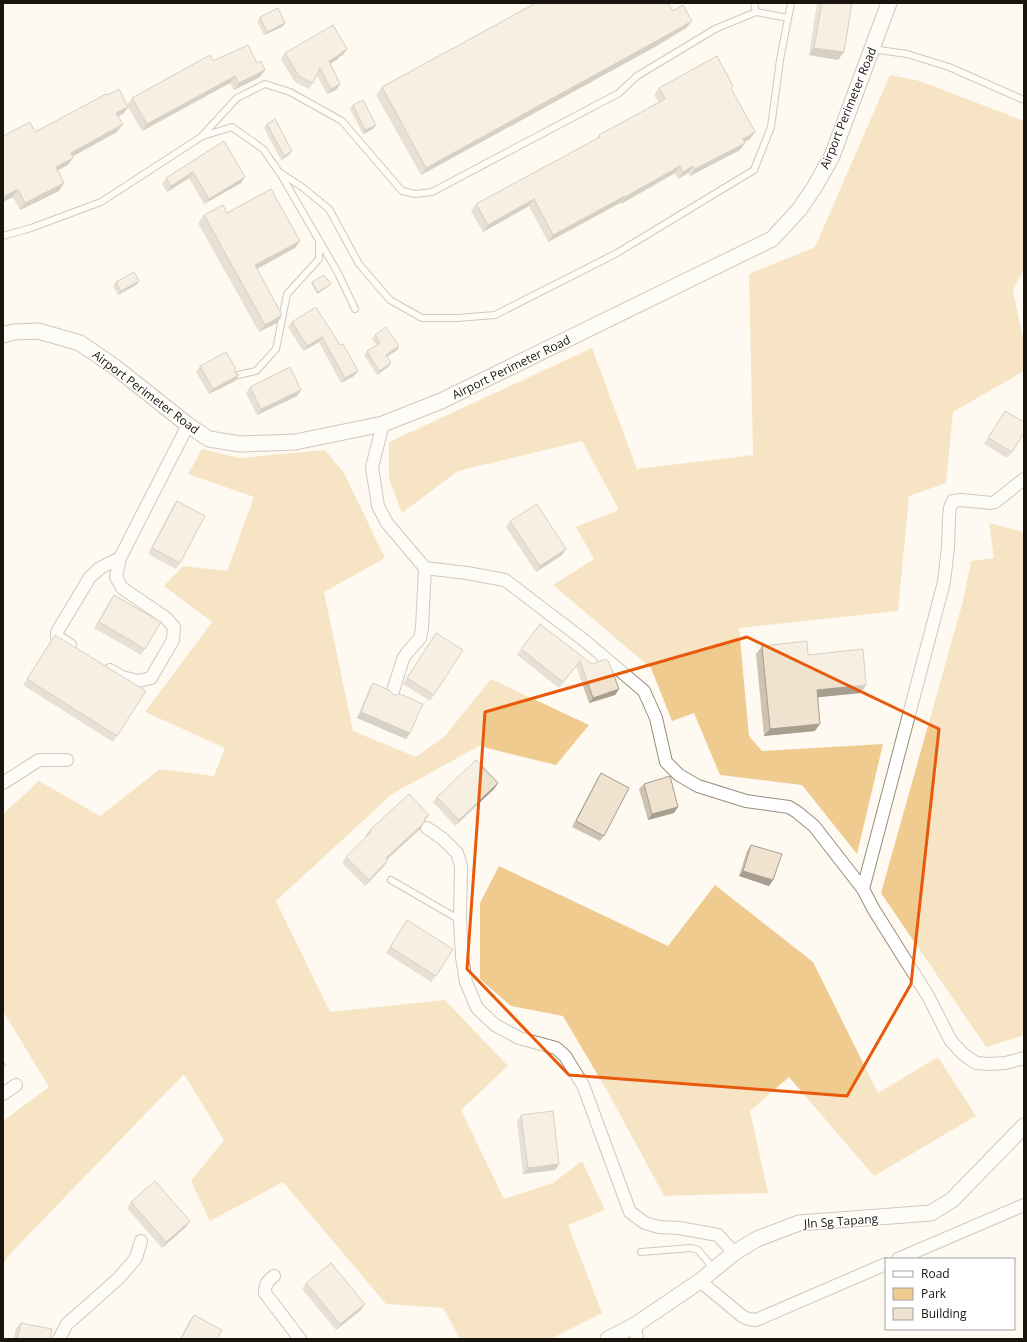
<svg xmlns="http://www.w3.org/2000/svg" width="1027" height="1342" viewBox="0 0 1027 1342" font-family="'Open Sans',sans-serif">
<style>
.green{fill:#f0cb8f}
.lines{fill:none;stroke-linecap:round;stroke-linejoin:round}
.service-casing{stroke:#998d7b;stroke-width:8}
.minor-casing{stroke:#998d7b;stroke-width:14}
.tertiary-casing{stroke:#998d7b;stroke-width:17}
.service{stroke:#fff;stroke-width:6}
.minor{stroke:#fff;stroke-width:12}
.tertiary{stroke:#fff;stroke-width:15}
.wall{fill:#cec2b1}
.shaded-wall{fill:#a79e90}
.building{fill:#efe2ce;stroke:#a79e90}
.marked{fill:none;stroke:#e8590c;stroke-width:3;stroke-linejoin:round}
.labels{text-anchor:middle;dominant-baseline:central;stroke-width:3;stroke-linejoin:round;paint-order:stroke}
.street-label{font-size:12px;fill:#19140d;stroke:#fff}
</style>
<rect width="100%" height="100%" fill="#fef9f1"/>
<g class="green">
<path d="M 890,75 L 920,81 L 1024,121 L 1024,269 L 1013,290 L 1024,344 L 1024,371 L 953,412 L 946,483 L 909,496 L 898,611 L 739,628 L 749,736 L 762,751 L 883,744 L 857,854 L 802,785 L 720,775 L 694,713 L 672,721 L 651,668 L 553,585 L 594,559 L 576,527 L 619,510 L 582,441 L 458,471 L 402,513 L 389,479 L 389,442 L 592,348 L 637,469 L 753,455 L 749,274 L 815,247 Z"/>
<path d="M 202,449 L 239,458 L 325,450 L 344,473 L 385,558 L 324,592 L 353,731 L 416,757 L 444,737 L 491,679 L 589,725 L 556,765 L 479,746 L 392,794 L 276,901 L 330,1012 L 445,1000 L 508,1066 L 461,1110 L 504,1199 L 553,1183 L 582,1161 L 605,1210 L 568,1225 L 602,1313 L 551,1339 L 460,1339 L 443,1308 L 386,1304 L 283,1182 L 210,1221 L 191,1181 L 224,1140 L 184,1074 L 8,1256 L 3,1266 L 3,1121 L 49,1087 L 3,1011 L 3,814 L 39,781 L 100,816 L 160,769 L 214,776 L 225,748 L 145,712 L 212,622 L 164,586 L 183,566 L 227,571 L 254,497 L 188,474 Z"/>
<path d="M 989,523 L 1024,532 L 1024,1035 L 986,1047 L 881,893 L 963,601 L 971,561 L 994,558 Z"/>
<path d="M 499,866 L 668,946 L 715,885 L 813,962 L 878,1093 L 938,1057 L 976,1116 L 874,1176 L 789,1077 L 750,1111 L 768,1193 L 664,1196 L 609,1094 L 563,1016 L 511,1006 L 480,979 L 480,903 Z"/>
</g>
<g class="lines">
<g class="service-casing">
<g id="service">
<path d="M 754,3 L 756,12"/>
<path d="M 872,49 L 907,54 L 949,67 L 1024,100"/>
<path d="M 203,136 L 232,127 L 263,149 L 279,172 L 302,187 L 329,209 L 359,264 L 390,300 L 422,318 L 457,318 L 495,315 L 617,253 L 754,170 L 771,127 L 780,60 L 791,3"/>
<path d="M 280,173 L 338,273 L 355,309"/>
<path d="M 3,236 L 31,228 L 101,202 L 201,137 L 237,98 L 265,84 L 290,92 L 342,121 L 402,191 L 415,194 L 432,192 L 619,93 L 637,76 L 715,29 L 756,12 L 788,18"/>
<path d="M 234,376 L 256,371 L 276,349 L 287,294 L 319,259 L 319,241"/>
<path d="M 391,880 L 460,920"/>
<path d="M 641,1252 L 691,1248 L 698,1250 L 714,1269"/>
</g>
</g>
<g class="minor-casing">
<g id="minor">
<path d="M 383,424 L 372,467 L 378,506 L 387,523 L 425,568 L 467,573 L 505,580 L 585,641 L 644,691 L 656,718 L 666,762 L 679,775 L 698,786 L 746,801 L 789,807 L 797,812 L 814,826 L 863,889 L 874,910 L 928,996 L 951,1041 L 963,1054 L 976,1063 L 990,1064 L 1006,1063 L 1024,1058"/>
<path d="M 70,645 L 57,637 L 57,632 L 90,577 L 100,568 L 120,558"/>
<path d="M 110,670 L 122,677 L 138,681 L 151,678 L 173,640 L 174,627 L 166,618 L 122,588 L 116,577 L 120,558 L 188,425"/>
<path d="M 392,694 L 403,659 L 407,653 L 420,638 L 422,628 L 425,568"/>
<path d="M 3,783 L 39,760 L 67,760"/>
<path d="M 427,828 L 443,839 L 457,853 L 461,866 L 460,920 L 462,957 L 466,982 L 477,1008 L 495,1025 L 519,1038 L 556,1048 L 565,1056 L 583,1085 L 630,1212 L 645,1223 L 659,1227 L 679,1228 L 718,1235 L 734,1253"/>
<path d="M 863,889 L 944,582 L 948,547 L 949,517 L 950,508 L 953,501 L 961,500 L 991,503 L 995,502 L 1024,479"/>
<path d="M 3,1094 L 16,1085"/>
<path d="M 898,1259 L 1024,1205"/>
<path d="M 274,1276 C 268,1281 264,1285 265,1293 L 300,1339"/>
<path d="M 700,1281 L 742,1316 L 748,1319 L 756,1320 L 886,1264"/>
<path d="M 635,1325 L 637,1339"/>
<path d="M 59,1339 L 67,1324 L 119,1278 L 136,1258 L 141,1241"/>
</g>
</g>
<g class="tertiary-casing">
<g id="tertiary">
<path d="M 3,335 L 13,332 L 38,331 L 80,343 L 115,367 L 188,425 L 209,439 L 240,444 L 295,442 L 383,424 L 441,401 L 772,239 L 799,210 L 814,188 L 832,156 L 889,3"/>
<path d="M 608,1339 L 635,1325 L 700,1281 L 734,1253 L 757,1239 L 799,1223 L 931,1213 L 952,1200 L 1024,1126"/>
</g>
</g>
<use href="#service" class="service"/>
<use href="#minor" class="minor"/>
<use href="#tertiary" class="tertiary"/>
</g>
<g class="wall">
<path d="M 817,3 L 852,3 L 844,52 L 838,60 L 809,55 Z"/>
<path d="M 673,11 L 692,21 L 686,28 L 653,48 L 421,175 L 376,95 L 382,87 Z"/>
<path d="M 260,17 L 285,23 L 282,27 L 264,35 L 257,21 Z"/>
<path d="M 285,53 L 343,55 L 340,56 L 338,59 L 330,64 L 340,84 L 336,90 L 327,94 L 317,75 L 313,83 L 309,89 L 295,82 L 281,59 Z"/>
<path d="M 213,61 L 257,63 L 265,70 L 260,77 L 234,90 L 230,83 L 142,131 L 128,107 L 123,114 L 118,116 L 117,132 L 73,156 L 68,165 L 58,170 L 59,191 L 20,210 L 13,197 L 35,132 L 107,95 L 127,105 L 132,98 Z"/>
<path d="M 733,86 L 731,89 L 750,139 L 745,142 L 740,150 L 690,176 L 688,173 L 678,179 L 675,173 L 621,204 L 620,203 L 548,242 L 529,206 L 483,232 L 471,211 L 476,204 L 596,140 L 599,135 L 659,102 L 654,95 L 659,88 Z"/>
<path d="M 353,105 L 376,125 L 373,129 L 363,134 L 350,109 Z"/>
<path d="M 267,124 L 289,155 L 281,160 L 264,128 Z"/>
<path d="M 224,141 L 241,183 L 204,204 L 189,178 L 167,192 L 162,184 L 166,178 Z"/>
<path d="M 227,213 L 295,248 L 257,269 L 282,315 L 277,323 L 259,332 L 198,223 L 204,215 Z"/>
<path d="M 139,281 L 136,285 L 118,295 L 113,286 L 116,282 Z"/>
<path d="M 312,282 L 331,284 L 329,286 L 317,294 L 311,284 Z"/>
<path d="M 292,322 L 340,345 L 358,371 L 354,376 L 341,383 L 319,342 L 303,351 L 288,327 Z"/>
<path d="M 375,335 L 399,346 L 397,350 L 387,357 L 391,363 L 388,367 L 377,375 L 364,355 L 367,351 L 377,345 L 372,339 Z"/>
<path d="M 200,366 L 235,373 L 239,375 L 235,381 L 209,394 L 196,372 Z"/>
<path d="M 250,387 L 301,390 L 297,396 L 257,415 L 246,393 Z"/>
<path d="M 1005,411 L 1012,452 L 1007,458 L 984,444 Z"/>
<path d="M 177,501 L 180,563 L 176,569 L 148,554 L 173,506 Z"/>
<path d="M 510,521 L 562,555 L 536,572 L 506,527 Z"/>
<path d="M 114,595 L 145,649 L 141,655 L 94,628 L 110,601 Z"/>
<path d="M 540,624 L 619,689 L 615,695 L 589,703 L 576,666 L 559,688 L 517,655 Z"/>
<path d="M 436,633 L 434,695 L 430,701 L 403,684 Z"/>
<path d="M 55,635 L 117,736 L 113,742 L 23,685 Z"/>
<path d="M 762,646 L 866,685 L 861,693 L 817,697 L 815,731 L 764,736 L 756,654 Z"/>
<path d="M 373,683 L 410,733 L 406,739 L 357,718 L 369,689 Z"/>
<path d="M 601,773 L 604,836 L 600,841 L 572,827 L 597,779 Z"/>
<path d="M 498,783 L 494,789 L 455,826 L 433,802 L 437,797 Z"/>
<path d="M 644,784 L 674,813 L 648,820 L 639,789 Z"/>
<path d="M 429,815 L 420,829 L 387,859 L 384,866 L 365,886 L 342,863 L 346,857 L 367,837 L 365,836 L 370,830 Z"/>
<path d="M 751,845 L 773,880 L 769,886 L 739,876 L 747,851 Z"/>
<path d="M 407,920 L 436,976 L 431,982 L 386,953 Z"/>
<path d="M 521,1115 L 559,1164 L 555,1170 L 523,1174 L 517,1121 Z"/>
<path d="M 131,1202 L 190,1221 L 186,1227 L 162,1248 L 127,1208 Z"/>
<path d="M 306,1283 L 361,1310 L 336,1330 L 302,1289 Z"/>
<path d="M 194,1315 L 217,1339 L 180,1339 L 189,1321 Z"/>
<path d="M 21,1323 L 50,1339 L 14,1339 L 16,1328 Z"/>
</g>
<g class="shaded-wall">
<path d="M 692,21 L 686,28 L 653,48 L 421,175 L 426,168 Z"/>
<path d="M 285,23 L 282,27 L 264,35 L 267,32 Z"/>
<path d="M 814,48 L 844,52 L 838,60 L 809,55 Z"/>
<path d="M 347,49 L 343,55 L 340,56 L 338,59 L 325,66 L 329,61 L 342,52 Z"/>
<path d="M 265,70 L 260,77 L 234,90 L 239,83 Z"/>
<path d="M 235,76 L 230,83 L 142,131 L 147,124 Z"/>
<path d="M 340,84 L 336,90 L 327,94 L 331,89 Z"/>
<path d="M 128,107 L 123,114 L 111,120 L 116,113 Z"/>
<path d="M 123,124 L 117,132 L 66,160 L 71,153 Z"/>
<path d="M 376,125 L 373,129 L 363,134 L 365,130 Z"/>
<path d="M 755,132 L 750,139 L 738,146 L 743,139 Z"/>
<path d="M 745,143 L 740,150 L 690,176 L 695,169 Z"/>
<path d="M 292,151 L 289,155 L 281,160 L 284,156 Z"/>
<path d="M 73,158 L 68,165 L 51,174 L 56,167 Z"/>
<path d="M 680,166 L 675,173 L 621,204 L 625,197 Z"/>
<path d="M 693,166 L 688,173 L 678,179 L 683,172 Z"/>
<path d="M 193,172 L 189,178 L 167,192 L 171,186 Z"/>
<path d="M 245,177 L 241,183 L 204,204 L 209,199 Z"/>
<path d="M 64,183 L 59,191 L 20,210 L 25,203 Z"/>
<path d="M 18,189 L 13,197 L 3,202 L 3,197 Z"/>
<path d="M 625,196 L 620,203 L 548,242 L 553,235 Z"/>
<path d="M 534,199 L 529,206 L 483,232 L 488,225 Z"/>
<path d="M 300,241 L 295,248 L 249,273 L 255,265 Z"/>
<path d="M 139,281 L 136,285 L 118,295 L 121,291 Z"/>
<path d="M 331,284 L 329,286 L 317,294 L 318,292 Z"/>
<path d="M 282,315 L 277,323 L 259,332 L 265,325 Z"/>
<path d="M 322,337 L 319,342 L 303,351 L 307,346 Z"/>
<path d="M 399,346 L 397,350 L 383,359 L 386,355 Z"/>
<path d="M 391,363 L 388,367 L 377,375 L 379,371 Z"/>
<path d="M 358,371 L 354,376 L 341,383 L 345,378 Z"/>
<path d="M 239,375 L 235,381 L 209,394 L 213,389 Z"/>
<path d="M 301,390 L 297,396 L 257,415 L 261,409 Z"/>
<path d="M 566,549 L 562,555 L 536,572 L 540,566 Z"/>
<path d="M 866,685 L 861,693 L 811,698 L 817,690 Z"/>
<path d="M 619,689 L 615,695 L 589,703 L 593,698 Z"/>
<path d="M 361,712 L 410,733 L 406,739 L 357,718 Z"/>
<path d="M 820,724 L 815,731 L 764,736 L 770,729 Z"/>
<path d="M 498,783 L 494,789 L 455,826 L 459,820 Z"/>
<path d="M 678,807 L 674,813 L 648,820 L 652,814 Z"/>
<path d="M 424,823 L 420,829 L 382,864 L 386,858 Z"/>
<path d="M 388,860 L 384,866 L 365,886 L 369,880 Z"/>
<path d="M 743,871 L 773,880 L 769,886 L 739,876 Z"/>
<path d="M 559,1164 L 555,1170 L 523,1174 L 528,1168 Z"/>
<path d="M 190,1221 L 186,1227 L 162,1248 L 166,1242 Z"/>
<path d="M 365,1304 L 361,1310 L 336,1330 L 340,1324 Z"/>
</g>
<g class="building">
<path d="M 536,3 L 668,3 L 673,11 L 683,5 L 692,21 L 658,40 L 426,168 L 382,87 Z"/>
<path d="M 822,3 L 852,3 L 844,52 L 814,48 Z"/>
<path d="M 278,8 L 285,23 L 267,32 L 260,17 Z"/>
<path d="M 333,25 L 347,49 L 342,52 L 342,53 L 329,61 L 340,84 L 331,89 L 320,68 L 313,83 L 299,76 L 285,53 Z"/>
<path d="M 248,45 L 257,63 L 261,61 L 265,70 L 239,83 L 235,76 L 147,124 L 132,98 L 210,55 L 213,61 Z"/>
<path d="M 717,56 L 733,86 L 731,88 L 755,132 L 743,139 L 745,143 L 695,169 L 693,166 L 683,172 L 680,166 L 625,197 L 625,196 L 553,235 L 534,199 L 488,225 L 476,204 L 600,137 L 599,135 L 665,99 L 659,88 Z"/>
<path d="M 119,89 L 128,107 L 116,113 L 123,124 L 71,153 L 73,158 L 56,167 L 64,183 L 25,203 L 18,189 L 3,197 L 3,136 L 30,122 L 35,132 L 106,94 L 107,95 Z"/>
<path d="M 363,100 L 376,125 L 365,130 L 353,105 Z"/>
<path d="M 275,119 L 292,151 L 284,156 L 267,124 Z"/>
<path d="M 224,141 L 245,177 L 209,199 L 193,172 L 171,186 L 166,178 Z"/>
<path d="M 271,189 L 300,241 L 255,265 L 282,315 L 265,325 L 204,215 L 223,205 L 227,213 Z"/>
<path d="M 134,272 L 139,281 L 121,291 L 116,282 Z"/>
<path d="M 324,275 L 331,284 L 318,292 L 312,282 Z"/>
<path d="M 316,307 L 340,345 L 343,344 L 358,371 L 345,378 L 322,337 L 307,346 L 292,322 Z"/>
<path d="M 386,327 L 399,346 L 386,355 L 391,363 L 379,371 L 367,351 L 380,343 L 375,335 Z"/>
<path d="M 226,352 L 235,367 L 235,373 L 239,375 L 213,389 L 200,366 Z"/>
<path d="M 290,367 L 301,390 L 261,409 L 250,387 Z"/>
<path d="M 1005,411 L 1024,422 L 1024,433 L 1012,452 L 988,438 Z"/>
<path d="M 177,501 L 205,516 L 180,563 L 152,548 Z"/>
<path d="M 537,504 L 566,549 L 540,566 L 510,521 Z"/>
<path d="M 114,595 L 161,622 L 145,649 L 99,622 Z"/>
<path d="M 540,624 L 592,664 L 606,659 L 609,662 L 619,689 L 593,698 L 580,661 L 563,682 L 521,649 Z"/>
<path d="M 436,633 L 463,650 L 434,695 L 407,678 Z"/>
<path d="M 55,635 L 146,691 L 117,736 L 27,679 Z"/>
<path d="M 807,641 L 808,655 L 863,649 L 866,685 L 817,690 L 820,724 L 770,729 L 762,646 Z"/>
<path d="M 373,683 L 389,690 L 394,695 L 400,694 L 423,704 L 410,733 L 361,712 Z"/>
<path d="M 476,760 L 498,783 L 459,820 L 437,797 Z"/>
<path d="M 601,773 L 629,788 L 604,836 L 576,821 Z"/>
<path d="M 670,776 L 678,807 L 652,814 L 644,784 Z"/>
<path d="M 409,794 L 429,815 L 425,818 L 424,823 L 386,858 L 388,860 L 369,880 L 346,857 L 371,832 L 370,830 Z"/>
<path d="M 751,845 L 782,854 L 773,880 L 743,871 Z"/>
<path d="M 407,920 L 453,949 L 436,976 L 390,947 Z"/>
<path d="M 3,1061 L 6,1065 L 3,1067 Z"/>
<path d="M 553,1111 L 559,1164 L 528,1168 L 521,1115 Z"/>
<path d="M 155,1181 L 190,1221 L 166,1242 L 131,1202 Z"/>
<path d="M 331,1263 L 365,1304 L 340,1324 L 306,1283 Z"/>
<path d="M 194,1315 L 222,1330 L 217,1339 L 181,1339 Z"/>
<path d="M 21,1323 L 52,1329 L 50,1339 L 17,1339 Z"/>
</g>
<path d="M0 0H1027V1342H0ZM 747,637 L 939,729 L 911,984 L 847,1096 L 569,1075 L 467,969 L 485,712 Z" fill="#fef9f1" fill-opacity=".55" fill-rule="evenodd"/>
<path class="marked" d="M 747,637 L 939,729 L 911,984 L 847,1096 L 569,1075 L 467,969 L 485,712 Z"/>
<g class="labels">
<g class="street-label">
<text transform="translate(848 108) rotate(-68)">Airport Perimeter Road</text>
<text transform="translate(511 367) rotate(-26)">Airport Perimeter Road</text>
<text transform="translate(146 392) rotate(37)">Airport Perimeter Road</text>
<text transform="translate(841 1221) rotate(-4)">Jln Sg Tapang</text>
</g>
</g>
<rect width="1027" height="1342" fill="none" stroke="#19140d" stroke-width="8"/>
<rect x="885" y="1258" width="130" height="72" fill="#ffffff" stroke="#a3a19e"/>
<rect x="893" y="1271" width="20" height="6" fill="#ffffff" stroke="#a3a19e"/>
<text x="921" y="1278" font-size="12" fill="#19140d">Road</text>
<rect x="893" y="1288" width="20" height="12" fill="#f0cb8f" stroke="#a3a19e"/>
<text x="921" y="1298" font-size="12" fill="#19140d">Park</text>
<rect x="893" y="1308" width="20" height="12" fill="#efe2ce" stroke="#a3a19e"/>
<text x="921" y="1318" font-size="12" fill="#19140d">Building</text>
</svg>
